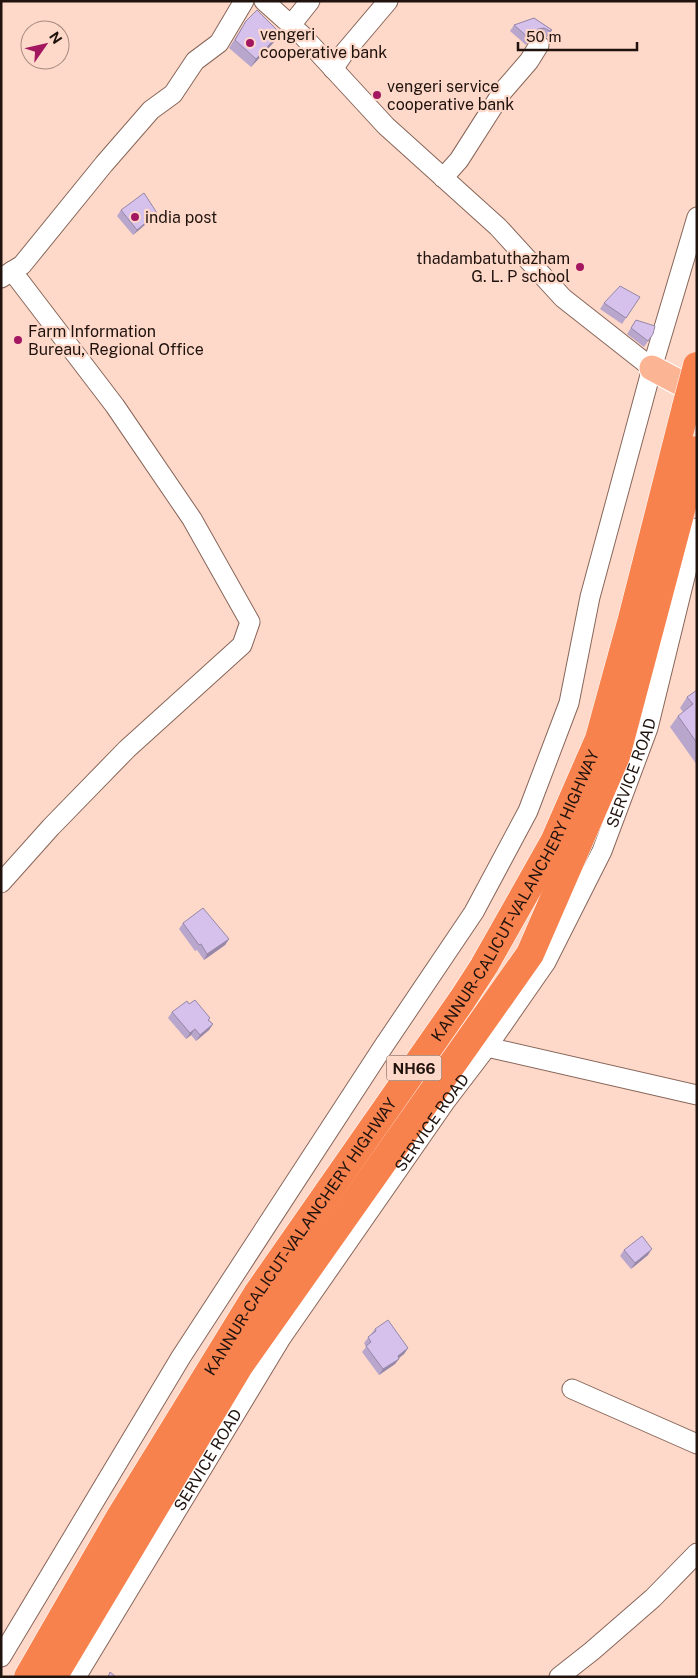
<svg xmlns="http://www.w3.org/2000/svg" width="698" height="1678" viewBox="0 0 698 1678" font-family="'Public Sans',sans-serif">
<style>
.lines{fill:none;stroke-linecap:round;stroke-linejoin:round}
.minor-casing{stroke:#876659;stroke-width:21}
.major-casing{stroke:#fff;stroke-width:27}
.highway-casing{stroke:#fff;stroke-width:29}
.minor{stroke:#fff;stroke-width:19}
.major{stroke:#fbb494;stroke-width:25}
.highway{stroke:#f8824d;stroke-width:28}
.highway-bridge-casing{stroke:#fff;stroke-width:29;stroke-linecap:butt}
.highway-bridge{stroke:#f8824d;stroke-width:28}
.wall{fill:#b8a6cc}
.shaded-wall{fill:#9687a6}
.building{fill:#d6c1ed;stroke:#9687a6}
.poi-dot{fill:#a21760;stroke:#fed9ca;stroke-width:2}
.labels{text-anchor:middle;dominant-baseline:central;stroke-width:4.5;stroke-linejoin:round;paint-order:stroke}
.shield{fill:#fed9ca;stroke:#634e46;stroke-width:1}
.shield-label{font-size:15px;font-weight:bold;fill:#20130e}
.poi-label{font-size:16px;fill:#20130e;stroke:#fed9ca;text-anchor:start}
.street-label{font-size:16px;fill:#20130e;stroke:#fed9ca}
</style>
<rect width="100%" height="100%" fill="#fed9ca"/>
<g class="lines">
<g class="minor-casing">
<g id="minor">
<path d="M 264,1 L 302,35 L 386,126 L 498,227 L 563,298 L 652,368"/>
<path d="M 292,27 L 295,20 L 310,1"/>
<path d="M 333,69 L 344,53 L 388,1"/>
<path d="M 443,178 L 459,160 L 503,91 L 529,61 L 539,45"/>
<path d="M 1,278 L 22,265 L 104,164 L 151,110 L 173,94 L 195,61 L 219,43 L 244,1"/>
<path d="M 1,883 L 51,827 L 127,749 L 242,645 L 250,622 L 192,519 L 115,406 L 12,271"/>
<path d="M 487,1047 L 697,1095"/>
<path d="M 572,1389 L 697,1444"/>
<path d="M 1,1657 L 181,1357 L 383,1047 L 474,912 L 528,811 L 569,703 L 590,597 L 652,368 L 697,217"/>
<path id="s1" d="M 76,1677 L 281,1338 L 445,1102 L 487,1047 L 546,962 L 602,851 L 648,728 L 697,528"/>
<path d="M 559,1677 L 592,1651 L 653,1598 L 697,1553"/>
</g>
</g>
<g class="major-casing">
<path id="major" d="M 652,368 L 697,392"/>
</g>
<g class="highway-casing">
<g id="highway">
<path id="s2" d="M 28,1677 L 120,1517 L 257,1294 L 462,1000 L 484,966 L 554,842 L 599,739 L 632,619 L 686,407"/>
<path d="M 53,1677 L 239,1366 L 530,954 L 616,756 L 697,450"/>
</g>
</g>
<use href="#minor" class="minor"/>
<use href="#major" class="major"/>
<use href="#highway" class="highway"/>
<g class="highway-bridge-casing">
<path id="highway-bridge" d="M 686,407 L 697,366"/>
</g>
<use href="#highway-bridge" class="highway-bridge"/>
</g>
<g class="wall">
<path d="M 534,18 L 552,30 L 548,36 L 546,37 L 540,34 L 534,35 L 526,45 L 510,31 L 514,25 Z"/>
<path d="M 246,21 L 275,41 L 251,67 L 229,48 Z"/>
<path d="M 121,210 L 153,218 L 133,235 L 117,216 Z"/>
<path d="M 640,297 L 622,324 L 600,309 L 604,303 Z"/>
<path d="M 636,320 L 653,334 L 644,347 L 627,334 Z"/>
<path d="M 697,690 L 697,765 L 670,727 L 678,716 L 683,712 L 680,708 L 687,697 Z"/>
<path d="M 183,923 L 229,939 L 225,945 L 204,960 L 197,950 L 195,951 L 179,929 Z"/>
<path d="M 172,1012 L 210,1018 L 209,1020 L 213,1024 L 209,1030 L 196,1041 L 191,1035 L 186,1039 L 168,1018 Z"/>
<path d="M 624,1250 L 648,1255 L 631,1269 L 620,1256 Z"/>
<path d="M 375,1329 L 408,1348 L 404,1354 L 399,1358 L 395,1364 L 379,1375 L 362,1352 L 366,1347 L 364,1343 Z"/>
</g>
<g class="shaded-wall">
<path d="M 544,28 L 540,34 L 534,35 L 526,45 L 538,29 Z"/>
<path d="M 552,30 L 548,36 L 546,37 L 550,31 Z"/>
<path d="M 280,33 L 275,41 L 251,67 L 256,59 Z"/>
<path d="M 157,213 L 153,218 L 133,235 L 137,230 Z"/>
<path d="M 229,939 L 225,945 L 204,960 L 207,954 Z"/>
<path d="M 213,1024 L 209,1030 L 196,1041 L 200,1035 Z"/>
<path d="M 195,1029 L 191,1035 L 186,1039 L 190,1033 Z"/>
<path d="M 652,1249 L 648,1255 L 631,1269 L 635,1263 Z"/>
<path d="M 408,1348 L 404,1354 L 394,1362 L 398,1356 Z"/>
<path d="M 399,1359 L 395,1364 L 379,1375 L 383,1369 Z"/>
</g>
<g class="building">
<path d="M 257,10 L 280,33 L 256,59 L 235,40 L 246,21 Z"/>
<path d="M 534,18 L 552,30 L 550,31 L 544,28 L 538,29 L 530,39 L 514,25 Z"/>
<path d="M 144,193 L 157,213 L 137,230 L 121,210 Z"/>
<path d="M 620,286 L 640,297 L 626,318 L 604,303 Z"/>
<path d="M 636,320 L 655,326 L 653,334 L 648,341 L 631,328 Z"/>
<path d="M 697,690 L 697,743 L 678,716 L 693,704 L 687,697 Z"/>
<path d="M 203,908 L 229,939 L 207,954 L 201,944 L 199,945 L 183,923 Z"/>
<path d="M 195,1000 L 210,1018 L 208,1020 L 213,1024 L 200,1035 L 195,1029 L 190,1033 L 172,1012 L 187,1001 L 189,1004 Z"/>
<path d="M 642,1236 L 652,1249 L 635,1263 L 624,1250 Z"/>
<path d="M 388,1320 L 408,1348 L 398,1356 L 399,1359 L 383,1369 L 366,1346 L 371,1342 L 368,1337 L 376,1331 L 375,1329 Z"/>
<path d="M 110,1672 L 116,1677 L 108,1677 Z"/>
</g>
<g class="poi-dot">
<circle cx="250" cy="43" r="5"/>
<circle cx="377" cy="95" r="5"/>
<circle cx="135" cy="217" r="5"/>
<circle cx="580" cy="267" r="5"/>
<circle cx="18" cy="340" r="5"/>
</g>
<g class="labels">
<rect class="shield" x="386.5" y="1055.5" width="55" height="25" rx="4"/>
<g class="shield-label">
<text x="414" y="1068">NH66</text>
</g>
<g class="poi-label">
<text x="260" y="34">vengeri<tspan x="260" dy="18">cooperative bank</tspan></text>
<text x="387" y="86">vengeri service<tspan x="387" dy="18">cooperative bank</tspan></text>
<text x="145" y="217">india post</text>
<text x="570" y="258" text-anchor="end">thadambatuthazham<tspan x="570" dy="18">G. L. P school</tspan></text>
<text x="28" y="331">Farm Information<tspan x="28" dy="18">Bureau, Regional Office</tspan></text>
</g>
<g class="street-label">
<text stroke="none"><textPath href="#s1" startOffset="1064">SERVICE ROAD</textPath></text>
<text stroke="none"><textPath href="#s2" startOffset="922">KANNUR-CALICUT-VALANCHERY HIGHWAY</textPath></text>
<text stroke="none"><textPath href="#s1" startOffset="659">SERVICE ROAD</textPath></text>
<text stroke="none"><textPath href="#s2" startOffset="518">KANNUR-CALICUT-VALANCHERY HIGHWAY</textPath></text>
<text stroke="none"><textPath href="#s1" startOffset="254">SERVICE ROAD</textPath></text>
</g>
</g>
<rect width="698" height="1678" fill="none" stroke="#20130e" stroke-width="5"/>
<g transform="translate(45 45) rotate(56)"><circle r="24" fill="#fed9ca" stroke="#a58a7f"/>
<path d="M0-4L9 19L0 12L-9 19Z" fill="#a21760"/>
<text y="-8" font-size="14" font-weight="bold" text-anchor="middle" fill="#20130e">N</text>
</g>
<path d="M518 42v8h119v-8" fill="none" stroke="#20130e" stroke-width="2.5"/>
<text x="526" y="42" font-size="15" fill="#20130e" stroke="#fed9ca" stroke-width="4" paint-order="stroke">50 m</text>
</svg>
